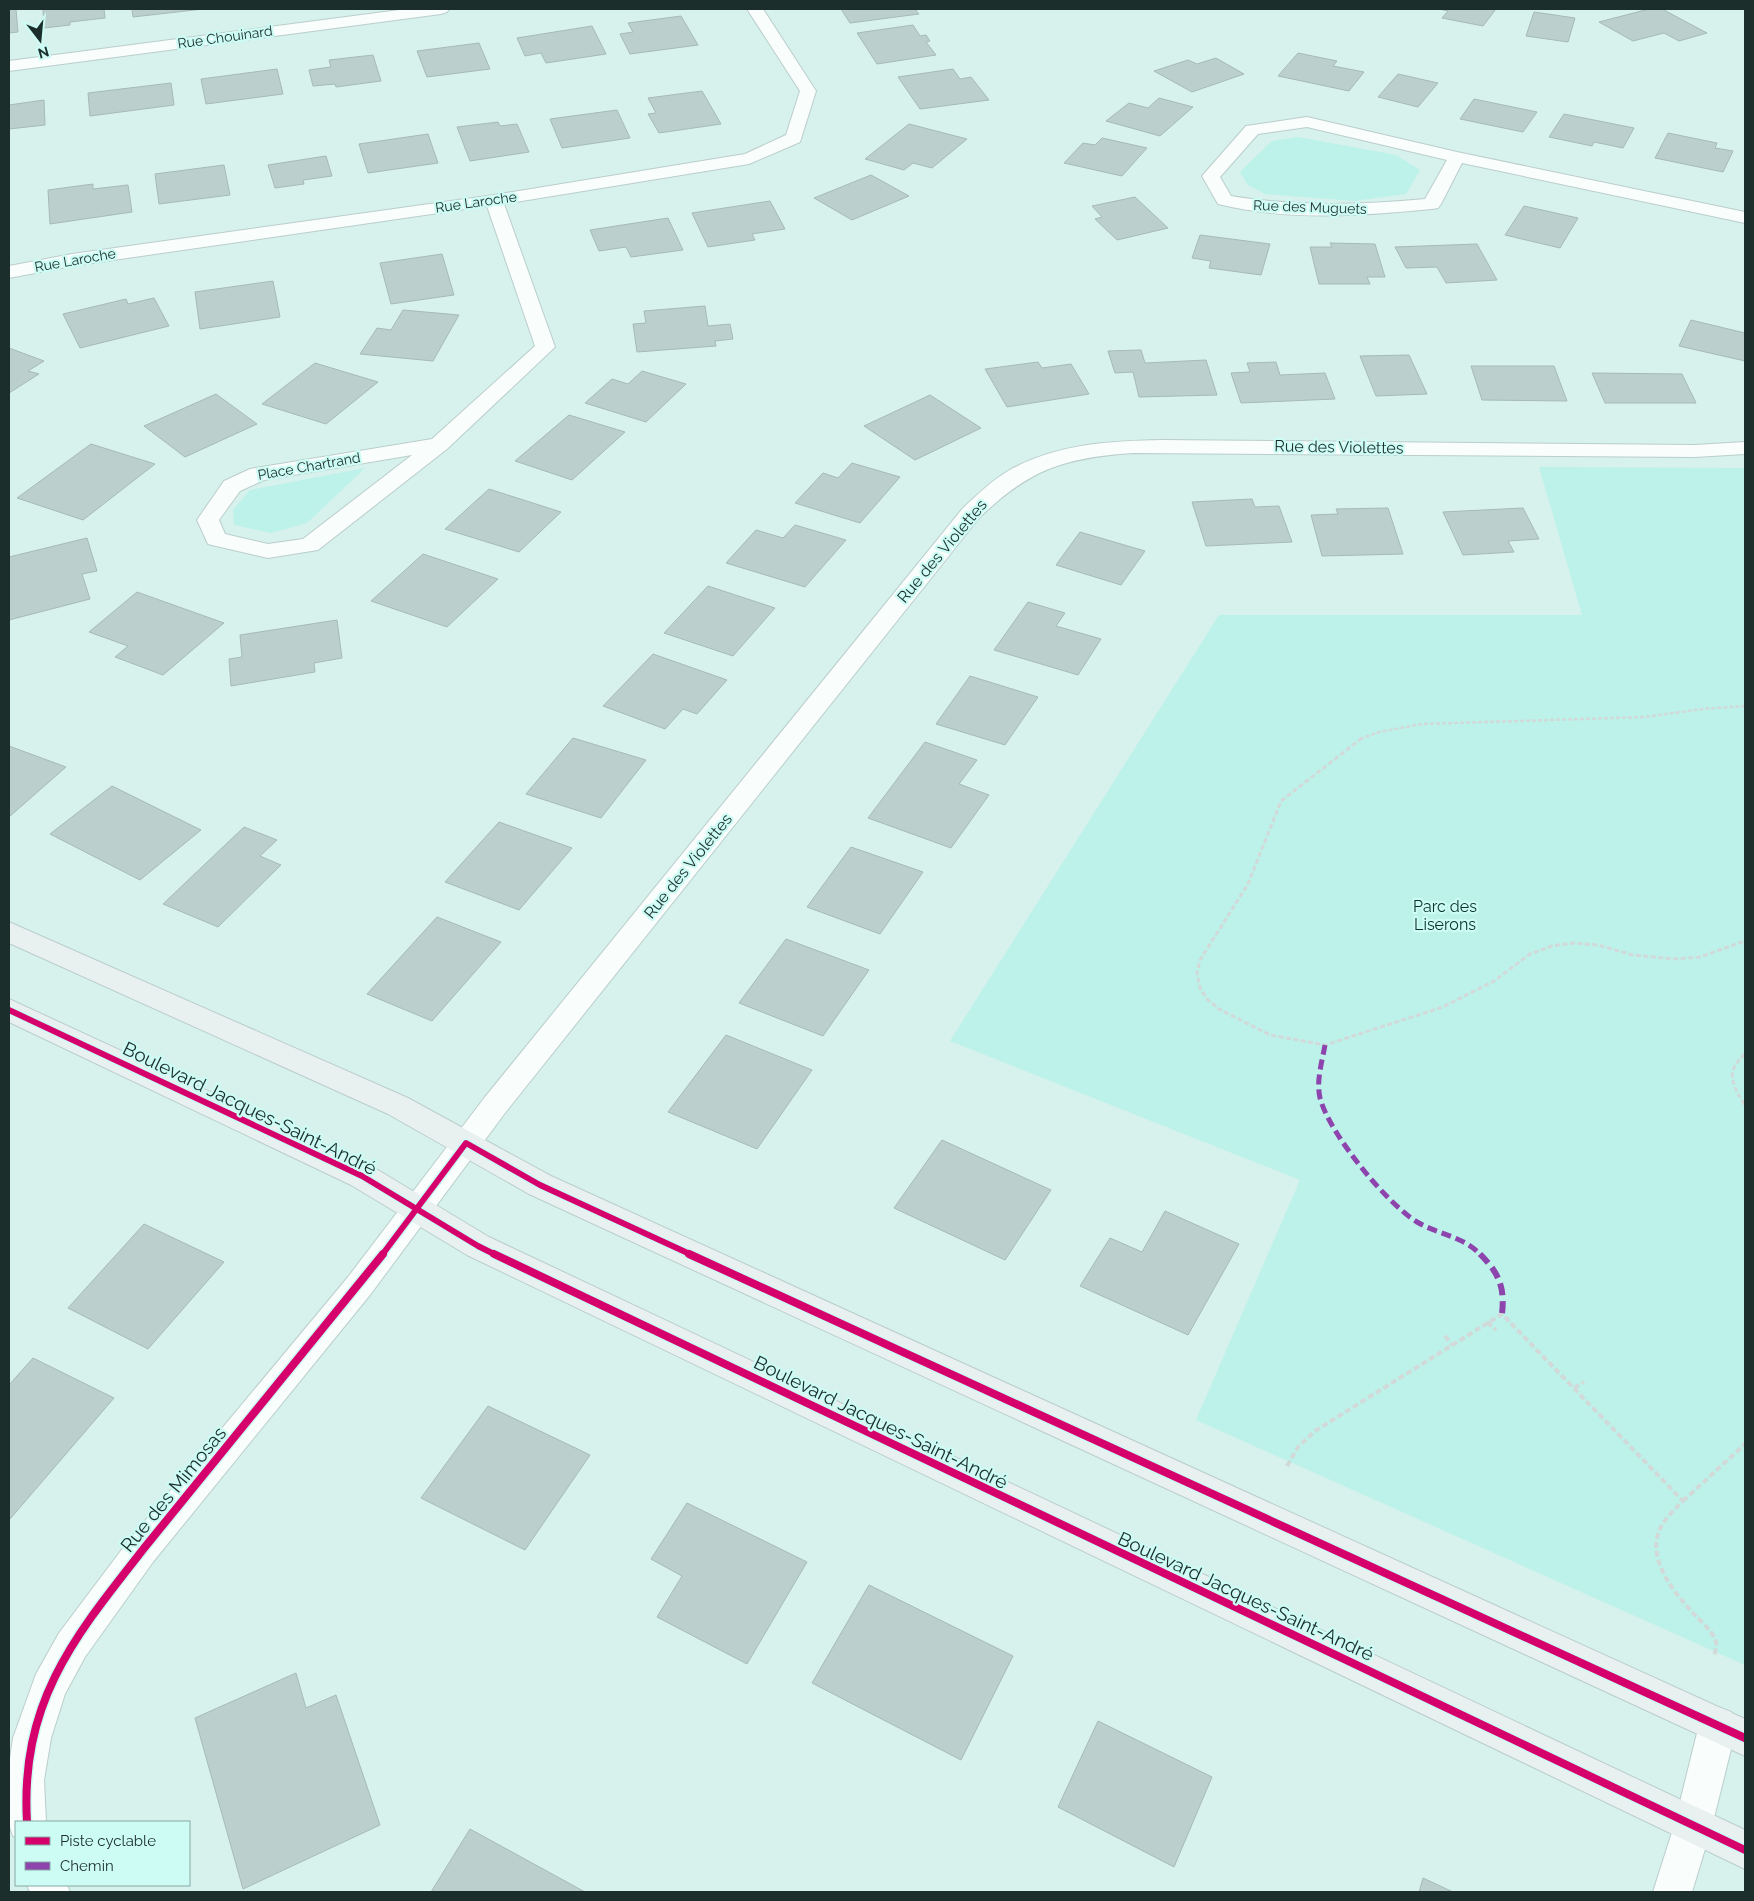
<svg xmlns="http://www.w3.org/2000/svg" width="1754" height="1901" viewBox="0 0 1754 1901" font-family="Raleway,sans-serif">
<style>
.green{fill:#bcf2ea}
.building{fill:#bbd0cd;stroke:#a6bab7}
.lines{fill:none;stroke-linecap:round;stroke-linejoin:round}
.street-casing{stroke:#bacecb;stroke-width:2}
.secondary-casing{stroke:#bacecb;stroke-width:2}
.path-far2{stroke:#d2d9d9;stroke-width:2.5;stroke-dasharray:4 2;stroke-linecap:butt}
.path-far1{stroke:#d2d9d9;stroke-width:3;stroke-dasharray:5 2.5;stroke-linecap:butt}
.path{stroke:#d2d9d9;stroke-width:4;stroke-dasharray:6 3;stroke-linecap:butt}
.street{fill:#f9fdfc;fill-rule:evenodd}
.secondary{fill:#e9f0f0;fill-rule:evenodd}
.quiet-far1{stroke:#8e44ad;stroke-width:5;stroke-dasharray:10 5;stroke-linecap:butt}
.quiet{stroke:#8e44ad;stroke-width:6;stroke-dasharray:12 6;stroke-linecap:butt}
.cycleway-far1-casing{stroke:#ccfcf4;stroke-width:9}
.cycleway-casing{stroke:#ccfcf4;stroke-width:11}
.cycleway-far1{stroke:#d6006c;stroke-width:6}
.cycleway{stroke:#d6006c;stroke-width:8}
.labels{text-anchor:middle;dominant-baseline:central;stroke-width:4.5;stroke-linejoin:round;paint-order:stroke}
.far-street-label{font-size:14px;fill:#1c2e2c;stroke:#ccfcf4}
.street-label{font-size:16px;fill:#1c2e2c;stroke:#ccfcf4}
.park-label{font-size:16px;fill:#0b332e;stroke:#ccfcf4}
.near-street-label{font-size:19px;fill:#1c2e2c;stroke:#ccfcf4}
</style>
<rect width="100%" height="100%" fill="#d7f1ed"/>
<g class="green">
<path d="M 1298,137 L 1396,155 L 1420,170 L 1406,194 L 1354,201 L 1265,194 L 1248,185 L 1240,172 L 1272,141 Z"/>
<path d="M 1539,467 L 1745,468 L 1745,1665 L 1196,1420 L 1300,1180 L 950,1041 L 1219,615 L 1582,615 Z"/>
<path d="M 365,468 L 307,523 L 271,533 L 234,525 L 233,510 L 250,490 Z"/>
</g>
<g class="building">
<path d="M 9,9 L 16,9 L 18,32 L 9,33 Z"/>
<path d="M 43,9 L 104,9 L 105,18 L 70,22 L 70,25 L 44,28 Z"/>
<path d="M 132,9 L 203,9 L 133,17 Z"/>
<path d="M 841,9 L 915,9 L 919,14 L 850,23 Z"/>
<path d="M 1439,9 L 1496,9 L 1483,26 L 1442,18 L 1448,11 Z"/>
<path d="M 1649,9 L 1662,9 L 1707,33 L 1679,41 L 1664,33 L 1633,41 L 1599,22 Z"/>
<path d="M 1534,12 L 1575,18 L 1568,42 L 1526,36 Z"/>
<path d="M 681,16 L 698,45 L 630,54 L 620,34 L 633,32 L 628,23 Z"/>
<path d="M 913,25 L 920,36 L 926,35 L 930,41 L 926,42 L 936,55 L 877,64 L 857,33 Z"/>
<path d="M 592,26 L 606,54 L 546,63 L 541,53 L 525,56 L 517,38 Z"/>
<path d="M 479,43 L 490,69 L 427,77 L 417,51 Z"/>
<path d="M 1298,53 L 1337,61 L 1333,66 L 1364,72 L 1349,91 L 1278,76 Z"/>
<path d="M 373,55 L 381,81 L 336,87 L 335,84 L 313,86 L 309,70 L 331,67 L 329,60 Z"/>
<path d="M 1216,58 L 1244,74 L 1192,92 L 1154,71 L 1188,60 L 1197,64 Z"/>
<path d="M 277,69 L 283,94 L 206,104 L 201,79 Z"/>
<path d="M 953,69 L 960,79 L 971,77 L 989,100 L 920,109 L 898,77 Z"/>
<path d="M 1398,74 L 1438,83 L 1418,107 L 1378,97 Z"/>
<path d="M 171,83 L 174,105 L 90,116 L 88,93 Z"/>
<path d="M 702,91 L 721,124 L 659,133 L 648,114 L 656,113 L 648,98 Z"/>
<path d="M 1159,98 L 1193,107 L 1160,136 L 1106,121 L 1129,103 L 1148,108 Z"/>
<path d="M 1474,99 L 1537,112 L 1523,132 L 1460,119 Z"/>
<path d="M 44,100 L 45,125 L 9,129 L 9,105 Z"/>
<path d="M 617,110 L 630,138 L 562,148 L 550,119 Z"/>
<path d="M 1564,114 L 1634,128 L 1623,148 L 1594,142 L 1592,146 L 1549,137 Z"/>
<path d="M 498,122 L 500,126 L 517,124 L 529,152 L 470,161 L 457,127 Z"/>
<path d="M 909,124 L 967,139 L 932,168 L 913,163 L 904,170 L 865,159 Z"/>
<path d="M 1668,133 L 1717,143 L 1715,148 L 1733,151 L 1723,172 L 1655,158 Z"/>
<path d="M 428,134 L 438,163 L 368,173 L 359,144 Z"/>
<path d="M 1102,138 L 1147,148 L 1122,176 L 1064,163 L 1083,143 L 1095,145 Z"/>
<path d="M 326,156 L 332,176 L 303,180 L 304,184 L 275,188 L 268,165 Z"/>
<path d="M 224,165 L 230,195 L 159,204 L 155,174 Z"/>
<path d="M 871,175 L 909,196 L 852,220 L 814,198 Z"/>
<path d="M 93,184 L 93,189 L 128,185 L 132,212 L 50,224 L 48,190 Z"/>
<path d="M 1135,197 L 1168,228 L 1117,240 L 1095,219 L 1102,217 L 1092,206 Z"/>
<path d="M 770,201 L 785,229 L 752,234 L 755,240 L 708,247 L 692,213 Z"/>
<path d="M 1524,206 L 1578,218 L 1560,248 L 1505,235 Z"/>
<path d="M 668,218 L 683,250 L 631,257 L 626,247 L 599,251 L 590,230 Z"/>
<path d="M 1200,235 L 1270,244 L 1261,275 L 1209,268 L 1211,261 L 1192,258 Z"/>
<path d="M 1330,243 L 1375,244 L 1385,277 L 1367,277 L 1370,284 L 1319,284 L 1310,247 L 1332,247 Z"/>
<path d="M 1477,244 L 1497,280 L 1446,283 L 1437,267 L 1406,268 L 1395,247 Z"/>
<path d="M 442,254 L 454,295 L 391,304 L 380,263 Z"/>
<path d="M 273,281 L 280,317 L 200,329 L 195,292 Z"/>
<path d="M 154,298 L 169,326 L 80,348 L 63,314 L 126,299 L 128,304 Z"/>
<path d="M 705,306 L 708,326 L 730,324 L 733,339 L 715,341 L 716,346 L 637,352 L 633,324 L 646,323 L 644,311 Z"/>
<path d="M 403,310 L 459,315 L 433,361 L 360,354 L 377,328 L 391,330 Z"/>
<path d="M 1691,320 L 1745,333 L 1745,361 L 1679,346 Z"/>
<path d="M 9,348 L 44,361 L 28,371 L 39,374 L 9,393 Z"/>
<path d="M 1141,350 L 1145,363 L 1206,360 L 1217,395 L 1139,397 L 1133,372 L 1115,373 L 1108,351 Z"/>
<path d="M 1409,355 L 1427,394 L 1376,396 L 1360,356 Z"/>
<path d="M 1038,362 L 1042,368 L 1071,364 L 1089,394 L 1007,407 L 985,369 Z"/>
<path d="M 1276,362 L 1280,375 L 1325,373 L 1335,399 L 1241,403 L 1231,373 L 1250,372 L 1247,363 Z"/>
<path d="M 315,363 L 378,382 L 326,424 L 262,404 Z"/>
<path d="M 1471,366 L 1554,366 L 1567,401 L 1482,400 Z"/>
<path d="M 642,371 L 686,384 L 646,422 L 585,403 L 612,379 L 628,384 Z"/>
<path d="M 1592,373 L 1682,374 L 1696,403 L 1605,403 Z"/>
<path d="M 216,394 L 257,424 L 185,457 L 144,426 Z"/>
<path d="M 930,395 L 981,428 L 915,460 L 864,426 Z"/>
<path d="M 569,415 L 625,432 L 572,480 L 515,461 Z"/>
<path d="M 91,444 L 155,464 L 83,520 L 17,498 Z"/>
<path d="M 852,463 L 900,477 L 860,523 L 795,503 L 823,473 L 838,478 Z"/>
<path d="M 489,489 L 561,512 L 519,552 L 445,529 Z"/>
<path d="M 1252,499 L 1255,507 L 1279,506 L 1292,542 L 1206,546 L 1192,502 Z"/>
<path d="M 1388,508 L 1403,554 L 1322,556 L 1311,515 L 1338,514 L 1336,509 Z"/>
<path d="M 1523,508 L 1539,539 L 1508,541 L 1514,552 L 1463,555 L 1443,512 Z"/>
<path d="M 795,525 L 846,540 L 805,587 L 726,563 L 756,530 L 783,538 Z"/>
<path d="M 1080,532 L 1145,551 L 1121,585 L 1056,565 Z"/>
<path d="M 87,538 L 97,571 L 82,574 L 90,599 L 9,620 L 9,557 Z"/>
<path d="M 423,554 L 498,579 L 447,627 L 371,601 Z"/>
<path d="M 708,586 L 775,608 L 733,656 L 664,633 Z"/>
<path d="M 137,592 L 224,623 L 163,675 L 115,657 L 128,646 L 89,632 Z"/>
<path d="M 1028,602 L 1065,613 L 1056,626 L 1101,639 L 1078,675 L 994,650 Z"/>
<path d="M 337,620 L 342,658 L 314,663 L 315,672 L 231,686 L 229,659 L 242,657 L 240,635 Z"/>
<path d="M 653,654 L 727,680 L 697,714 L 683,709 L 665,729 L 603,706 Z"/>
<path d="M 970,676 L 1038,697 L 1005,745 L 936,724 Z"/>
<path d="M 573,738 L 646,760 L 601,818 L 526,794 Z"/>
<path d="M 925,742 L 977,760 L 959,784 L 989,795 L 951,848 L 868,818 Z"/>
<path d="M 9,746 L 66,767 L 9,817 Z"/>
<path d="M 112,786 L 201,830 L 140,880 L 50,834 Z"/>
<path d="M 499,822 L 572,848 L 519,910 L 445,882 Z"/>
<path d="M 244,827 L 277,840 L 260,856 L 281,865 L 218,927 L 163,904 Z"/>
<path d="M 851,847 L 923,872 L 880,934 L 807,907 Z"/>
<path d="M 437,917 L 501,942 L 432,1021 L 367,994 Z"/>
<path d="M 786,939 L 869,970 L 823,1036 L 739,1003 Z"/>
<path d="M 726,1035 L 812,1070 L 757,1149 L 668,1112 Z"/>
<path d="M 942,1140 L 1051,1190 L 1005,1260 L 894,1208 Z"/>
<path d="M 1165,1211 L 1239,1244 L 1188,1335 L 1080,1286 L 1110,1238 L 1142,1252 Z"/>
<path d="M 144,1224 L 224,1262 L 148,1349 L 68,1308 Z"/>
<path d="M 33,1358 L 114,1398 L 10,1519 L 9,1518 L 9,1385 Z"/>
<path d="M 488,1406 L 590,1455 L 525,1550 L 421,1498 Z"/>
<path d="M 687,1503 L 807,1562 L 747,1664 L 657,1617 L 682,1576 L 651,1559 Z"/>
<path d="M 869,1585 L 1013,1656 L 961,1760 L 812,1683 Z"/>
<path d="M 296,1673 L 306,1708 L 336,1695 L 380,1825 L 243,1889 L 195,1718 Z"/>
<path d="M 1098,1721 L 1212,1777 L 1174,1867 L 1058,1807 Z"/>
<path d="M 470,1829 L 585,1892 L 431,1892 Z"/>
<path d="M 1423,1878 L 1453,1892 L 1419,1892 Z"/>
</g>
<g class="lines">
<g class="street-casing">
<g id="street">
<path d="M 407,9 L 449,9 L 447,12 L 441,14 L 9,71 L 9,61 Z"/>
<path d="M 747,9 L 763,9 L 816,91 L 800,142 L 749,164 L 504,204 L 555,347 L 447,449 L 318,550 L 268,558 L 216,546 L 208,544 L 197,520 L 224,481 L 250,469 L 432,439 L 535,346 L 487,206 L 72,266 L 9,278 L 9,266 L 72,254 L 494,195 L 745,154 L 786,135 L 800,91 ZM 412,455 L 303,539 L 268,544 L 225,534 L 219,520 L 240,491 L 264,480 Z"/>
<path d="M 1307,117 L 1457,152 L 1745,212 L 1745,223 L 1462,163 L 1441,204 L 1438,208 L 1432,209 C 1361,216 1287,221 1218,204 L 1202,176 L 1246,126 ZM 1307,127 L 1447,160 L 1425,199 C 1360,205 1296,207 1231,196 L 1220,177 L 1258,134 Z"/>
<path d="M 1162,440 L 1695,445 L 1745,442 L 1745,454 L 1695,457 L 1133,453 C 1063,458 1030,469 979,518 L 505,1113 L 370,1295 L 153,1562 L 85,1657 L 65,1694 L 51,1738 L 44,1780 L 46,1822 L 16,1822 L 16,1837 L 13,1836 L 9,1824 L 9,1765 L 13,1738 L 36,1674 L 59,1633 L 129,1540 L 348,1277 L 485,1097 L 963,508 C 977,495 991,481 1008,471 C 1055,444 1109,441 1162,440 Z"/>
<path d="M 1718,1707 L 1731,1712 L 1737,1725 L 1712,1826 L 1692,1892 L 1653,1892 L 1674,1826 L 1699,1725 L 1705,1712 Z"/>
<path d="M 27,1885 L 67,1885 L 70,1892 L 30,1892 Z"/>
</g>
</g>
<g class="secondary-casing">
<g id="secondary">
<path d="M 9,922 L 408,1098 L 551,1176 L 1745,1719 L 1745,1756 L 529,1194 L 388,1114 L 9,943 Z"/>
<path d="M 9,999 L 373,1167 L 489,1237 L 1745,1830 L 1745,1869 L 467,1255 L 351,1185 L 9,1022 Z"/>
</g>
</g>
<path class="path-far2" d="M 1360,739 L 1379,732 L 1422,724 L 1644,717 L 1703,709 L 1745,706"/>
<g class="path-far1">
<path d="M 1362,738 L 1281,801 L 1248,884 L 1200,960 L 1197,973 L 1200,988 L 1207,999 L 1219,1009 L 1270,1035 L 1325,1045 L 1443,1007 L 1494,981 L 1530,954 L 1552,946 L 1573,943 L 1598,945 L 1633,955 L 1673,959 L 1700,957 L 1745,941"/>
<path d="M 1745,1054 C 1724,1072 1733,1085 1745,1106"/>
</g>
<g class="path">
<path d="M 1487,1322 L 1496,1330"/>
<path d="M 1445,1336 L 1452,1345"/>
<path d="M 1574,1388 L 1584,1382"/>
<path d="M 1287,1466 L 1298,1447 L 1315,1431 L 1502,1314 L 1683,1501 C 1674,1510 1664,1519 1659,1531 C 1647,1561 1676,1595 1695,1615 C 1702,1623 1713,1631 1716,1642 C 1717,1646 1715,1652 1714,1657"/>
<path d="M 1683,1501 L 1745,1444"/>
</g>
<use href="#street" class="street"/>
<use href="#secondary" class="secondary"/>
<path class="quiet-far1" d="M 1325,1045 C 1322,1062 1316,1081 1320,1098 C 1329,1133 1386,1203 1417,1222 C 1439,1235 1463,1236 1481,1255"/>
<path class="quiet" d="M 1480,1254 C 1499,1273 1505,1287 1502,1314"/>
<g class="cycleway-far1-casing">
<g id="cycleway-far1">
<path d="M 9,1010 L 362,1176 L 478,1246 L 496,1255"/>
<path d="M 382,1255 L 466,1143 L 540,1185 L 692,1255"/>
</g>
</g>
<g class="cycleway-casing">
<g id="cycleway">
<path d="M 494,1254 L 1745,1850"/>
<path d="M 689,1254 L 1745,1738"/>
<path d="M 27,1822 C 20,1701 75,1636 145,1547 L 383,1254"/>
</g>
</g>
<use href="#cycleway-far1" class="cycleway-far1"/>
<use href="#cycleway" class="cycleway"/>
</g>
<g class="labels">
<g class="far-street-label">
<text transform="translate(225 37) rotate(-8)">Rue Chouinard</text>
<text transform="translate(476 202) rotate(-8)">Rue Laroche</text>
<text transform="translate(1310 207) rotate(2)">Rue des Muguets</text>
<text transform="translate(75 260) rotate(-10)">Rue Laroche</text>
<text transform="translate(309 466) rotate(-10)">Place Chartrand</text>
</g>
<g class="street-label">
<text transform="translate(1339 447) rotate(1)">Rue des Violettes</text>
<text transform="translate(942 551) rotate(-50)">Rue des Violettes</text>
<text transform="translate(688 866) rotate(-51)">Rue des Violettes</text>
</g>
<g class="park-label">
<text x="1445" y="906">Parc des<tspan x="1445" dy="18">Liserons</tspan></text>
</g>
<g class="near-street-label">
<text transform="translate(250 1108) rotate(26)">Boulevard Jacques-Saint-André</text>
<text transform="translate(881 1422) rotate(26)">Boulevard Jacques-Saint-André</text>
<text transform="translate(173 1489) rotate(-51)">Rue des Mimosas</text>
<text transform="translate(1246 1596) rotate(25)">Boulevard Jacques-Saint-André</text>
</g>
</g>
<rect width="1754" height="1901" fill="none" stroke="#1c2e2c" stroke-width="20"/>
<rect x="15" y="1821" width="175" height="65" fill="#ccfcf4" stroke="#86aaa4"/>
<rect x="25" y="1837" width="25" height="8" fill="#d6006c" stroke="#86aaa4"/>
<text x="60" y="1846" font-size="15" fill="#1c2e2c">Piste cyclable</text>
<rect x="25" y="1862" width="25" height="8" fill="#8e44ad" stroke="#86aaa4"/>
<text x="60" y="1871" font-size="15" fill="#1c2e2c">Chemin</text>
<g transform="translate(40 40) rotate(164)" stroke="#ccfcf4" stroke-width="4" paint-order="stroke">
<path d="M0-4L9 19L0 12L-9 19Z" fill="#1c2e2c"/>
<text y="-8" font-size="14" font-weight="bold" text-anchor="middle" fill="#1c2e2c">N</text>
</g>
</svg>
